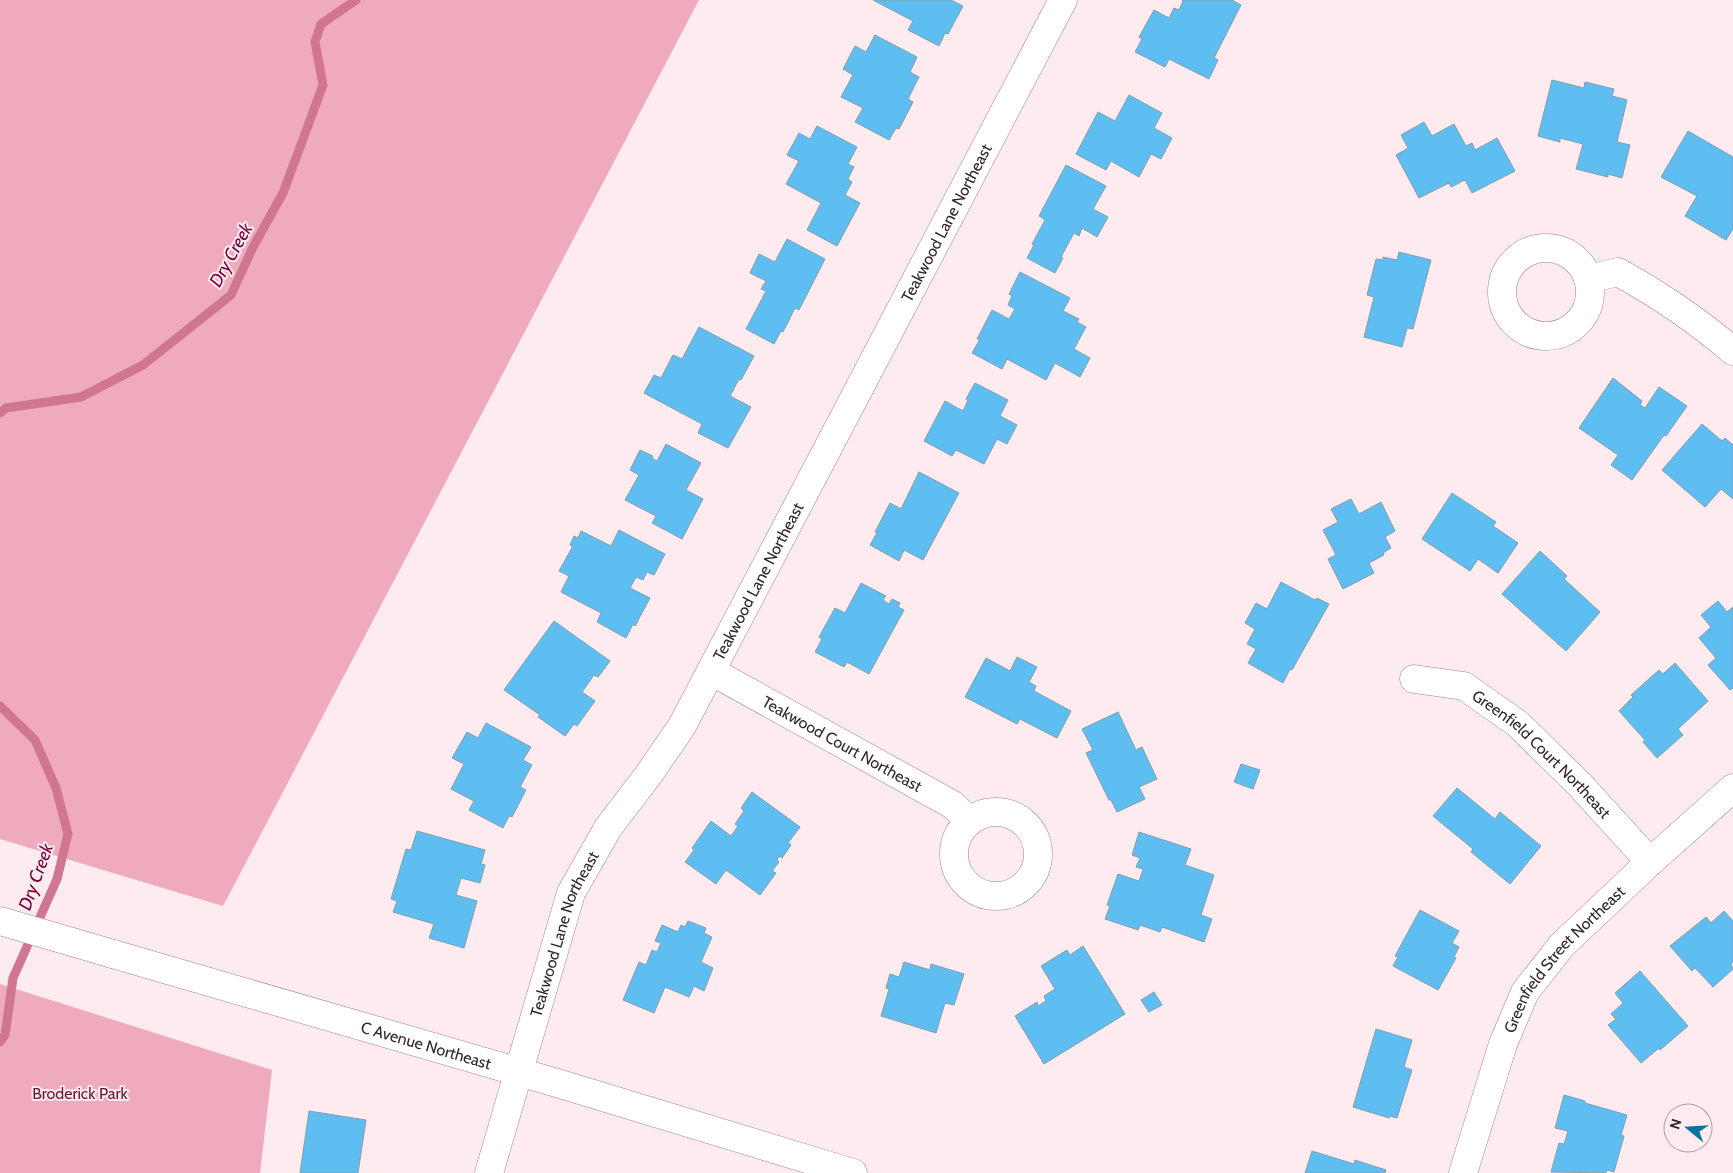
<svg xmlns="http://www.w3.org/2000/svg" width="1733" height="1173" viewBox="0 0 1733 1173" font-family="Cabin,sans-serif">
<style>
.green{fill:#f0aabd}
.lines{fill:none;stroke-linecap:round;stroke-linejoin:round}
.stream{stroke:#d17691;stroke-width:9}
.building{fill:#5ebef1;stroke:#859dac}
.minor-casing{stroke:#9f848b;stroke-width:29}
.major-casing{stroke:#9f848b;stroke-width:29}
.minor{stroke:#fff;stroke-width:28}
.major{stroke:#fff;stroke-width:28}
.labels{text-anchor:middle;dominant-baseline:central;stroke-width:4;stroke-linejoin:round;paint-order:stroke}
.street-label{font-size:16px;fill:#322629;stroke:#fdebef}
.park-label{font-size:16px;fill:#681636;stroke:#fdebef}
.water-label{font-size:18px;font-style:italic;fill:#76023a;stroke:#fdebef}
</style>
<rect width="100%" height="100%" fill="#fdebef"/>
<g class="green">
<path d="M 0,0 L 699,0 L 223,906 L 0,839 Z"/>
<path d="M 0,984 L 272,1070 L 260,1173 L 0,1173 Z"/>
</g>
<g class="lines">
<g class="stream">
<path d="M 0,413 L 6,408 L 81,397 L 143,365 L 231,295 L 253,247 L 283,193 L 323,85 L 315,42 L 321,24 L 356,0"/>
<path d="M 0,706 L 35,740 L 56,788 L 68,834 L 57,879 L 13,978 L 5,1035 L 0,1042"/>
</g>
</g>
<g class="building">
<path d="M 873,0 L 951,0 L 963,6 L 948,34 L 945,33 L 939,46 L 908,30 L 913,21 Z"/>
<path d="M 1182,0 L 1232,0 L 1241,5 L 1214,58 L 1218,60 L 1209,79 L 1169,59 L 1165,67 L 1135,52 L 1142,39 L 1139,37 L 1154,10 L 1169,18 L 1174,8 L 1179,10 L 1183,1 Z"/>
<path d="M 875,35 L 917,57 L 910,72 L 919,77 L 908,99 L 913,102 L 899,129 L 896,128 L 889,140 L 855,122 L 863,108 L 841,97 L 853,75 L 843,69 L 855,46 L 866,52 Z"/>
<path d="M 1552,80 L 1584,88 L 1585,82 L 1614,89 L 1612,96 L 1627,100 L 1617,142 L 1630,145 L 1622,178 L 1608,174 L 1608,177 L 1576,169 L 1583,144 L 1560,138 L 1560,142 L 1538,136 Z"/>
<path d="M 1129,95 L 1162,113 L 1154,128 L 1172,138 L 1161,159 L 1151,154 L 1139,177 L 1111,161 L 1106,170 L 1076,154 L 1098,112 L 1115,121 Z"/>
<path d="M 1424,122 L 1432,136 L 1454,124 L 1466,146 L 1472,143 L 1475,150 L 1497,138 L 1515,171 L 1472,193 L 1465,180 L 1451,187 L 1449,183 L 1419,198 L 1396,155 L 1408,148 L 1401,135 Z"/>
<path d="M 817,126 L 857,147 L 848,164 L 854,167 L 848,179 L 852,182 L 845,195 L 860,203 L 837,246 L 807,230 L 821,203 L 786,184 L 799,161 L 787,155 L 799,133 L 810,139 Z"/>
<path d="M 1688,131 L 1733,157 L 1733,229 L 1726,240 L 1685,216 L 1697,196 L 1661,177 Z"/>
<path d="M 1066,165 L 1106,186 L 1093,209 L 1108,217 L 1097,237 L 1082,228 L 1079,236 L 1074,233 L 1061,257 L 1063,258 L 1055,273 L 1027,258 L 1034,245 L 1032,244 L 1045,220 L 1039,216 Z"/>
<path d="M 787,239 L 825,259 L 799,310 L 795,308 L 783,332 L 781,331 L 774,344 L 746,329 L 766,291 L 761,289 L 766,281 L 750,273 L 759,254 L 775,262 Z"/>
<path d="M 1399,252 L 1431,260 L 1413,329 L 1407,328 L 1402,347 L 1364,337 L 1374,297 L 1367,295 L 1376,259 L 1383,260 L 1383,257 L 1397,260 Z"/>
<path d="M 1020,272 L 1070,298 L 1063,311 L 1079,319 L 1077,322 L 1086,327 L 1074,349 L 1090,358 L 1080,377 L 1055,363 L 1046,380 L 1007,359 L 1002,369 L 972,353 L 980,339 L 977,339 L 992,310 L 1009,319 L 1015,309 L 1008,305 L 1012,296 L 1009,294 Z"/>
<path d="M 699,327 L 754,356 L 741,380 L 739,379 L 730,396 L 751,407 L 728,448 L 698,433 L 702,424 L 644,393 L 654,375 L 661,378 L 673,355 L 682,359 Z"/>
<path d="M 1613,378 L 1642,401 L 1640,405 L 1645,408 L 1659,387 L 1687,406 L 1666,436 L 1664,435 L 1632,480 L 1611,465 L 1618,455 L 1579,428 Z"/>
<path d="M 975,383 L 1008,400 L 1000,416 L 1017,425 L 1007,444 L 997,439 L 984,464 L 956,450 L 952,456 L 924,441 L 945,401 L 963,411 L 968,400 L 966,399 Z"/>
<path d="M 1702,424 L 1722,441 L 1725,438 L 1733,445 L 1733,499 L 1721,489 L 1705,507 L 1662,470 Z"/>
<path d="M 666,444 L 701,463 L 686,490 L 703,499 L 682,539 L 652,523 L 656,516 L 625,500 L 639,475 L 630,470 L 640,450 L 653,456 L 652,458 L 657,461 Z"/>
<path d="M 919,472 L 959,493 L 923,560 L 904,550 L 899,561 L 870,545 L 877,533 L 875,532 L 890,503 L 901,509 Z"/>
<path d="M 1452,493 L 1496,522 L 1493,526 L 1518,543 L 1498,573 L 1478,559 L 1470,571 L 1422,539 Z"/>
<path d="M 1351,499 L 1359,514 L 1381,502 L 1395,531 L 1385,537 L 1391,548 L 1383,553 L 1384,555 L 1369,563 L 1374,573 L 1343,589 L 1328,559 L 1336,555 L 1323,530 L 1338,522 L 1331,509 Z"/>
<path d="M 619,530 L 665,554 L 654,575 L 647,572 L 643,580 L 636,577 L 630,588 L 650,598 L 635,626 L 633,624 L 626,638 L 597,622 L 601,613 L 561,592 L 569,576 L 559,571 L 573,546 L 570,545 L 574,536 L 578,538 L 581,531 L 611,546 Z"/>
<path d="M 1540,551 L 1567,576 L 1564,579 L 1600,612 L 1566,651 L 1502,594 Z"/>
<path d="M 1281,582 L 1315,600 L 1317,598 L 1329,604 L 1292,670 L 1290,669 L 1283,683 L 1248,663 L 1256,649 L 1247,644 L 1255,629 L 1245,623 L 1256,603 L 1267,609 Z"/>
<path d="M 861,583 L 886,596 L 883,600 L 889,604 L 892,599 L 900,603 L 898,607 L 904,610 L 869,674 L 847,662 L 844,667 L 815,652 L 822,639 L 819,637 L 835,608 L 845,613 Z"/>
<path d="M 1718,601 L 1727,612 L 1733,607 L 1733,688 L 1730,690 L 1708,665 L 1716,658 L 1699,638 L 1711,627 L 1701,615 Z"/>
<path d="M 554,621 L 610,661 L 598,677 L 594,675 L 582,692 L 595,701 L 577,726 L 574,724 L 565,736 L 538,717 L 540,715 L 504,690 Z"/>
<path d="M 1017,657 L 1037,667 L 1029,682 L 1036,686 L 1034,691 L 1071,711 L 1057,738 L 1020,719 L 1017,724 L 965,697 L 986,658 L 1010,671 Z"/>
<path d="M 1675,663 L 1708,701 L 1678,729 L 1683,735 L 1657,758 L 1643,742 L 1645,740 L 1619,711 L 1633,697 L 1631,695 L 1659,670 L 1663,674 Z"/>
<path d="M 1118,712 L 1136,750 L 1142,747 L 1157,779 L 1139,787 L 1145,799 L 1117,812 L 1111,800 L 1109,800 L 1086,753 L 1093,750 L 1082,729 Z"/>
<path d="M 486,723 L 531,747 L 523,760 L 532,765 L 520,787 L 526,790 L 512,817 L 509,816 L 503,828 L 469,810 L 474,801 L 451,789 L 464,764 L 452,758 L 467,732 L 478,738 Z"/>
<path d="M 1241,764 L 1260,770 L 1253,789 L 1234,782 Z"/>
<path d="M 1457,788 L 1495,819 L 1500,812 L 1541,846 L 1510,884 L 1471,852 L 1473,849 L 1433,816 Z"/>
<path d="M 752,792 L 800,827 L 788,843 L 791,845 L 782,858 L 779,856 L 777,860 L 779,862 L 772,871 L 776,873 L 760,895 L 726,870 L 716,884 L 685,862 L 694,850 L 692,848 L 711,821 L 731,836 L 738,826 L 735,824 L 744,811 L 741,808 Z"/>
<path d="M 417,831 L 485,850 L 481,864 L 485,865 L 480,883 L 461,878 L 456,895 L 477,901 L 464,948 L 429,938 L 434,924 L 393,912 L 397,901 L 391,899 L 406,849 L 411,850 Z"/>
<path d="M 1139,832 L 1191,849 L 1185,865 L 1214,875 L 1201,915 L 1212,919 L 1204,942 L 1162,927 L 1160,932 L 1140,925 L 1138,930 L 1105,919 L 1110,906 L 1107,905 L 1118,874 L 1139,881 L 1143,869 L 1136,867 L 1140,858 L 1132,855 Z"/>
<path d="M 1420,910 L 1459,931 L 1452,943 L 1459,947 L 1454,957 L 1456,958 L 1438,990 L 1393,966 L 1398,957 L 1395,956 Z"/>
<path d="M 1724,911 L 1733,921 L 1733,962 L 1731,964 L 1733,969 L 1713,987 L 1695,968 L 1692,971 L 1670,946 L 1706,917 L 1711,923 Z"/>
<path d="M 688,921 L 706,928 L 704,933 L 712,937 L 701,962 L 713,968 L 704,991 L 694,986 L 689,997 L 665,987 L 654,1013 L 623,1000 L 639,962 L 646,965 L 652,950 L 657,952 L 661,943 L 655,941 L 662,925 L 678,932 L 681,925 L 685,927 Z"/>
<path d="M 1083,946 L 1125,1014 L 1044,1064 L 1015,1016 L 1037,1002 L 1038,1006 L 1046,1001 L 1044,996 L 1055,989 L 1041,966 L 1067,950 L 1070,955 Z"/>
<path d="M 904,962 L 930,970 L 931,964 L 964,974 L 954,1005 L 945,1003 L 936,1033 L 881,1016 L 889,989 L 886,988 L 890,974 L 899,977 Z"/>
<path d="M 1640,971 L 1688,1026 L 1660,1050 L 1659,1048 L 1641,1063 L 1608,1025 L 1616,1019 L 1611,1014 L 1623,1003 L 1615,993 Z"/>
<path d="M 1154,992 L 1162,1005 L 1149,1012 L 1141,1000 Z"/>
<path d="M 1376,1029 L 1412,1040 L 1404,1067 L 1412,1070 L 1397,1118 L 1390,1116 L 1389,1118 L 1353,1107 Z"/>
<path d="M 1564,1095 L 1585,1101 L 1585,1103 L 1627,1115 L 1621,1135 L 1624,1136 L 1614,1172 L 1607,1170 L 1606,1173 L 1551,1172 L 1559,1143 L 1564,1144 L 1568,1131 L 1555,1128 Z"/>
<path d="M 309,1111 L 366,1120 L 358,1173 L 300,1173 Z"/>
<path d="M 1312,1151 L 1354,1164 L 1355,1160 L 1386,1170 L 1385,1173 L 1305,1173 Z"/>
</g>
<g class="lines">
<g class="minor-casing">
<g id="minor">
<circle cx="1546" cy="292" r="44"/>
<path d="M 1588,279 L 1618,272 C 1658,294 1698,321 1733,351"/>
<path id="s1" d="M 711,671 L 953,805 L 969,821"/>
<path id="s2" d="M 1414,679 L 1464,686 L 1518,724 L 1580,785 L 1650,862"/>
<circle cx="996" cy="854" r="42"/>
<path d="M 0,921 L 113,954"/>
<path id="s3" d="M 489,1173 L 571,893 L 608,828 L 649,774 L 682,726 L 1063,0"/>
<path id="s4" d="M 1463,1173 L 1503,1044 L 1525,992 L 1562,945 L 1650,862 L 1733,788"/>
</g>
</g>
<g class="major-casing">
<g id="major">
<path id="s5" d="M 113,954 L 557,1083 L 853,1173"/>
</g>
</g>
<use href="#minor" class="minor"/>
<use href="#major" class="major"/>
</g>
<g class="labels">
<g class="street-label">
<text stroke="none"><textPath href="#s3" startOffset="1061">Teakwood Lane Northeast</textPath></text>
<text stroke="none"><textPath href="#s3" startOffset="656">Teakwood Lane Northeast</textPath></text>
<text stroke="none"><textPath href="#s1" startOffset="150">Teakwood Court Northeast</textPath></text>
<text stroke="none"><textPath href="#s2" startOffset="154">Greenfield Court Northeast</textPath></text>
<text stroke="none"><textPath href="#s3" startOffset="251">Teakwood Lane Northeast</textPath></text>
<text stroke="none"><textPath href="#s4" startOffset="241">Greenfield Street Northeast</textPath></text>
<text stroke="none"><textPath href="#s5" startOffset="326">C Avenue Northeast</textPath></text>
</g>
<g class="park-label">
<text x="80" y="1093">Broderick Park</text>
</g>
<g class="water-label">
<text transform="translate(231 255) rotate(-61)">Dry Creek</text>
<text transform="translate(36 877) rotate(-70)">Dry Creek</text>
</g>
</g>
<g transform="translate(1688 1128) rotate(288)"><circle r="24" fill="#fdebef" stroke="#ac9ca0"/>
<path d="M0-4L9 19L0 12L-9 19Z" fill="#0c73a0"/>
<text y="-8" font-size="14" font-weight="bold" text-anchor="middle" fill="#322629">N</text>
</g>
</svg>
